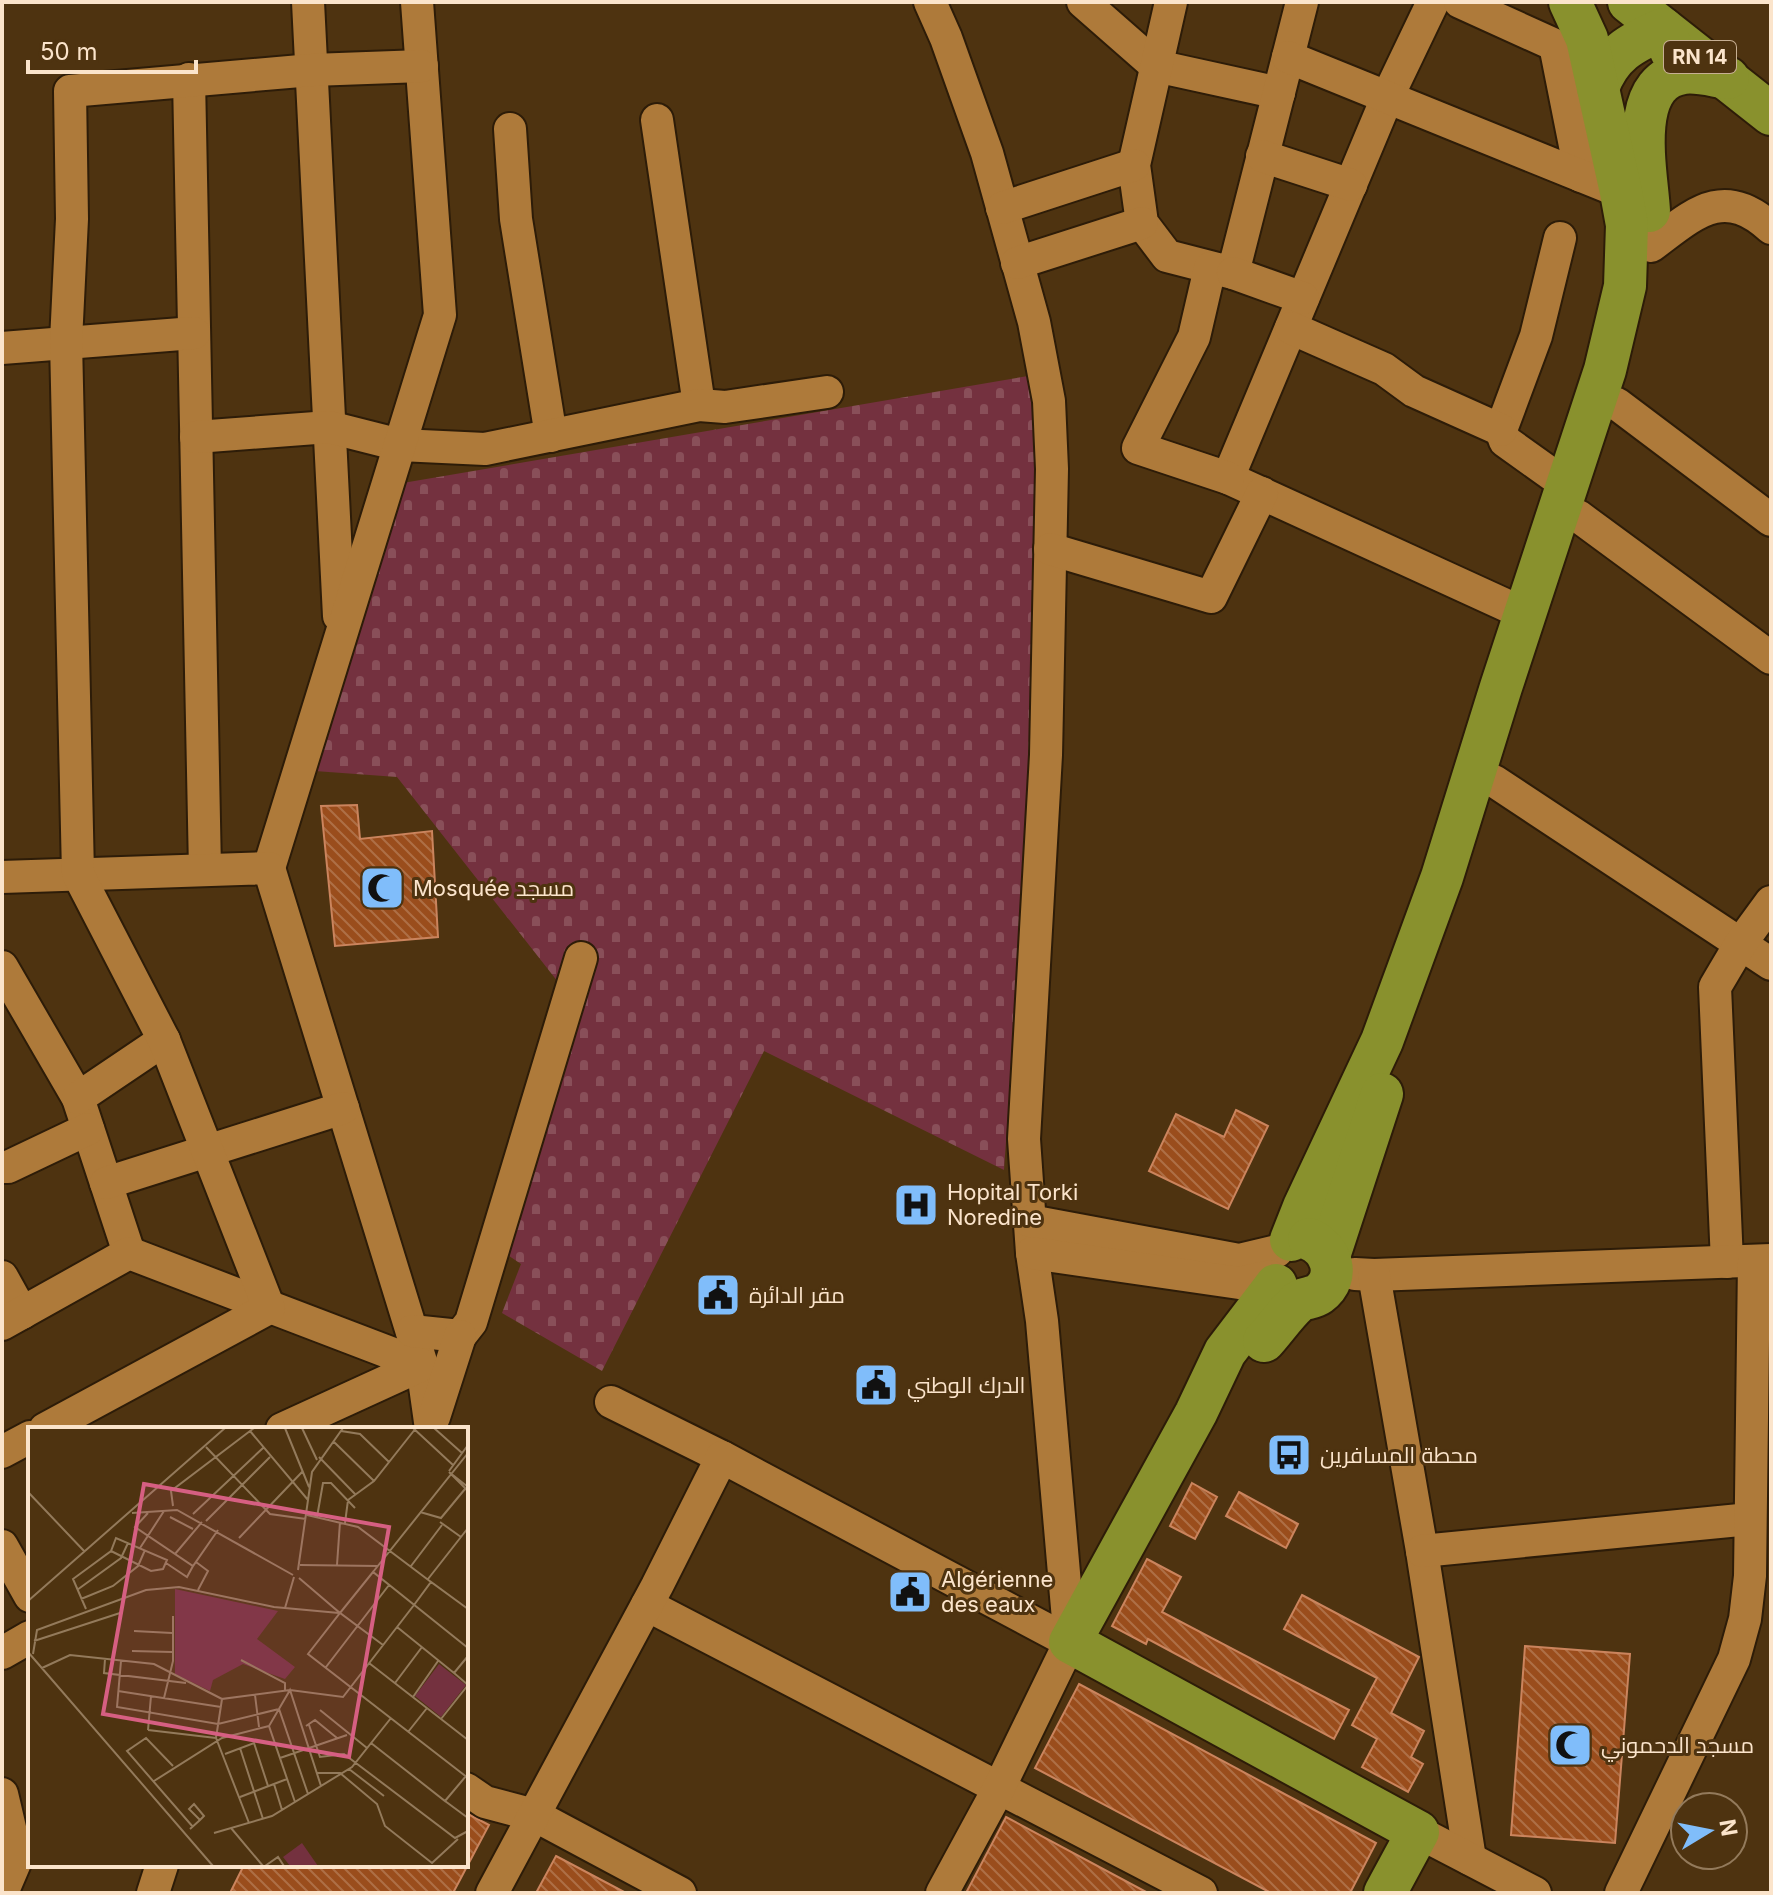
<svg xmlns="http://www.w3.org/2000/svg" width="1773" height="1895" viewBox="0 0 1773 1895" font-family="Inter,Cairo,sans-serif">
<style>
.cemetery{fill:url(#cemetery-stones)}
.building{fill:url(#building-back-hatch);stroke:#cb845d;stroke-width:2}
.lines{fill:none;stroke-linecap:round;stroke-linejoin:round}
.minor-casing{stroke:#2d1c08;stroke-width:36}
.major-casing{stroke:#2d1c08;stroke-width:46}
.minor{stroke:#ae7a3a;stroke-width:32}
.major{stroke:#89912d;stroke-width:42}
.labels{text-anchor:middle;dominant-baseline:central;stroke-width:6;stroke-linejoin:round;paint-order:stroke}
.shield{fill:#4e3310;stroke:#c7af93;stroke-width:2}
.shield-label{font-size:20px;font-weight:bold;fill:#fbe4cb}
.poi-label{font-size:22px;fill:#fbe4cb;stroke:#4e3310;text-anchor:start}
.inset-road{fill:none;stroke:#937a5b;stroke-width:2}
.view{fill:#d65f82;fill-opacity:0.15;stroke:#d65f82;stroke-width:4}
.inset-edge{fill:none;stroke:#fbe4cb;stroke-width:4}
</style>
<defs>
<pattern id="cemetery-stones" width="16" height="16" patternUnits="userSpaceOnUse" patternTransform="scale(2)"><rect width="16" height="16" fill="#74313f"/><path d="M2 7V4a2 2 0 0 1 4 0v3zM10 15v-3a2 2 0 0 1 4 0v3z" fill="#894f59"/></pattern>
<pattern id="building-back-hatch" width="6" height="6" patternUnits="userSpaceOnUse" patternTransform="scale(2)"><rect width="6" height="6" fill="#9a4d1c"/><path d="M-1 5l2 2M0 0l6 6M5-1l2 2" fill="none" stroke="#ae6f46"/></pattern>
</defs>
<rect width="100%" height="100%" fill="#4e3310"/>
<path class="cemetery" d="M 1028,376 L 1040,463 L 1034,744 L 1004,1170 L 764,1051 L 602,1371 L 502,1313 L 521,1264 L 496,1247 L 558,982 L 397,777 L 315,771 L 391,485 Z"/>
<g class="building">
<path d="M 357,805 L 360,839 L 432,831 L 438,937 L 335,946 L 321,806 Z"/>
<path d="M 1236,1110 L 1268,1126 L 1228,1209 L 1149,1171 L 1176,1114 L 1224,1137 Z"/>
<path d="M 1192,1483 L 1217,1497 L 1195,1539 L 1170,1526 Z"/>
<path d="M 1239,1492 L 1298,1524 L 1286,1548 L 1226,1516 Z"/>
<path d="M 1147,1559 L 1181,1577 L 1162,1612 L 1349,1710 L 1334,1739 L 1148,1639 L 1146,1644 L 1112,1626 Z"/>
<path d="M 1302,1595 L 1419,1657 L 1391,1713 L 1424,1731 L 1411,1757 L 1423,1764 L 1408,1792 L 1362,1767 L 1377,1739 L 1352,1725 L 1377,1678 L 1284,1629 Z"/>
<path d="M 1525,1646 L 1630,1654 L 1615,1843 L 1511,1835 Z"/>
<path d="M 1079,1684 L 1376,1843 L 1350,1893 L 1271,1893 L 1035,1768 Z"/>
<path d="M 466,1813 L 489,1825 L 453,1893 L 230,1893 L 244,1865 L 466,1865 Z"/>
<path d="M 1006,1817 L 1148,1893 L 966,1893 Z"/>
<path d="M 556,1856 L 626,1893 L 536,1893 Z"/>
</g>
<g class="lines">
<g class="minor-casing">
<g id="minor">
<path d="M 308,2 L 339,616"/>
<path d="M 930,2 L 946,38 L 987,153 L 1034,322 L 1049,401 L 1052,469 L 1046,755 L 1024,1139 L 1032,1253 L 1042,1321 L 1070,1642"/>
<path d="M 1083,2 L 1156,66 L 1279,93"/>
<path d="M 1171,2 L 1134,165 L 1142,223 L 1167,256 L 1233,273 L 1302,2"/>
<path d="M 1433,2 L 1387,98 L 1228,478 L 1525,614"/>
<path d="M 1460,2 L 1555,45 L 1581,176"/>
<path d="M 1288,57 L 1621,192"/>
<path d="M 189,79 L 205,870"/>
<path d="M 657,120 L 699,405"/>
<path d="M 510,129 L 516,219 L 551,436"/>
<path d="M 1262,156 L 1351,185"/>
<path d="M 1002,208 L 1134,165"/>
<path d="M 1560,238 L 1536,336 L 1501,430 L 1505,441 L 1568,486"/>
<path d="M 1651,246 C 1694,214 1723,184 1771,228"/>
<path d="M 1017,263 L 1142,223"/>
<path d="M 1210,268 L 1194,337 L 1138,448 L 1228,478"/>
<path d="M 1233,273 L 1303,298"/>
<path d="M 1291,328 L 1384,369 L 1414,391 L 1501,430"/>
<path d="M 2,348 L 194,333"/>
<path d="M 1617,404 L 1771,520"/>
<path d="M 196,437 L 329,427 L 400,445 L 485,449 L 699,405 L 725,407 L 827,392"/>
<path d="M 1578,516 L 1771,658"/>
<path d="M 1050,549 L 1211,597 L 1262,493"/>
<path d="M 1494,781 L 1771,964"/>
<path d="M 269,868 L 440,315 L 417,2"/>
<path d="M 2,877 L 269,868 L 422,1365 L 431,1429"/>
<path d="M 2,967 L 78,1098 L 129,1253"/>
<path d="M 78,1098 L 164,1040"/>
<path d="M 2,1167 L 8,1167 L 88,1129"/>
<path d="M 106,1183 L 343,1108"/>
<path d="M 1030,1221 L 1239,1260 L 1277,1251"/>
<path d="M 1032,1253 L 1239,1283 L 1270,1276"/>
<path d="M 1727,1262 L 1715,987 L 1741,943 L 1771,902"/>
<path d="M 1355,1274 L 1374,1275 L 1771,1260"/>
<path d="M 1374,1275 L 1422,1551 L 1470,1859"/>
<path d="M 2,1277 L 22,1313"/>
<path d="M 2,1324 L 129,1253 L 422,1365 L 282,1429"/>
<path d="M 412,1331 L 460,1336 L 471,1322 L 581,958"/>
<path d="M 611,1402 L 722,1457"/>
<path d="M 434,1417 L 460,1336"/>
<path d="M 45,1429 L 269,1308 L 164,1040 L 78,874 L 66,341 L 72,219 L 70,91 L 312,70 L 422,66"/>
<path d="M 2,1452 L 30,1437"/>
<path d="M 2,1546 L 30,1596"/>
<path d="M 1422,1551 L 1750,1519"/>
<path d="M 647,1605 L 1201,1893"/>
<path d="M 2,1653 L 30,1637"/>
<path d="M 466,1789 L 485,1802 L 534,1815 L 680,1893"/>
<path d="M 2,1794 L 17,1858 L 2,1893"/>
<path d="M 1418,1832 L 1535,1893"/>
<path d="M 153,1893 L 162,1865"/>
<path d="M 492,1893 L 657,1586 L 722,1457 L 1070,1642 L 999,1788 L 942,1893"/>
<path d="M 1621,1893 L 1734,1659 L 1745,1619 L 1750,1576 L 1754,1261"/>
</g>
</g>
<g class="major-casing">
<g id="major">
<path d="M 1629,2 L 1771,114"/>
<path d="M 1598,88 C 1610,54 1631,43 1663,29 L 1670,44 L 1671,51"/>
<path d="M 1649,211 C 1647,172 1626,81 1684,73 C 1697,71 1714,76 1728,78"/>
<path d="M 1291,1240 L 1304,1207 L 1382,1041 L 1442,877 L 1501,687 L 1605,370 L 1625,286 L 1627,225 L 1621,192 L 1587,39 L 1570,2"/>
<path d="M 1329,1256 L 1382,1094"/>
<path d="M 1276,1285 L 1225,1352 L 1196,1413 L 1070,1642 L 1418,1832 L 1385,1893"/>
<path d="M 1264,1341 C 1275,1329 1285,1314 1297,1303 C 1303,1297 1312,1299 1319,1294 C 1342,1277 1331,1248 1309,1239"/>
</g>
</g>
<use href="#minor" class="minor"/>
<use href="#major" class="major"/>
</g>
<defs>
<g id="mosque-square" transform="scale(2.3)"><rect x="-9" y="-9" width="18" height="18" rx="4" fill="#80bdfa" stroke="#4e3310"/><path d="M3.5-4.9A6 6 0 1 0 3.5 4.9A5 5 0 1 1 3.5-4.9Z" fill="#111"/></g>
<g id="hospital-square" transform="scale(2.3)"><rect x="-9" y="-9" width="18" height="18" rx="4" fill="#80bdfa" stroke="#4e3310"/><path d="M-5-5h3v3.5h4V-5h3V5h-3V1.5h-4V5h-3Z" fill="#111"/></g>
<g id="civic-square" transform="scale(2.3)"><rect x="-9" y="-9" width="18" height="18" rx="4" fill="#80bdfa" stroke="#4e3310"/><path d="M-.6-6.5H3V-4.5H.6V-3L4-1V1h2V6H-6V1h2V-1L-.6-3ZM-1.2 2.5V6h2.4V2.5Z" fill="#111"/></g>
<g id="bus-square" transform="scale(2.3)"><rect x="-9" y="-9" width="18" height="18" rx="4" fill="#80bdfa" stroke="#4e3310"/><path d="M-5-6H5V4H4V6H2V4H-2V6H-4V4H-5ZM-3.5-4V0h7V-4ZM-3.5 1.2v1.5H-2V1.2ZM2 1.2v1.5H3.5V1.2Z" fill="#111"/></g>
</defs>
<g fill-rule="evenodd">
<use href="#mosque-square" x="382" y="888"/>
<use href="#hospital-square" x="916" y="1205"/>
<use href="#civic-square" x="718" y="1295"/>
<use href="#civic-square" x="876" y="1385"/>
<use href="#bus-square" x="1289" y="1455"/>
<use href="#civic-square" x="910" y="1592"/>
<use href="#mosque-square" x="1570" y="1745"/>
</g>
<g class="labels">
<rect class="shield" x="1664" y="41" width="72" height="32" rx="6"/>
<g class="shield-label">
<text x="1700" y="57">RN 14</text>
</g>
<g class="poi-label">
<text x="413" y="888">Mosquée مسجد</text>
<text x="947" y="1192">Hopital Torki<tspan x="947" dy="25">Noredine</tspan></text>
<text x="749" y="1295">مقر الدائرة</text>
<text x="907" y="1385">الدرك الوطني</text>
<text x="1320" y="1455">محطة المسافرين</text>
<text x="941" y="1579">Algérienne<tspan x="941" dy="25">des eaux</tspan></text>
<text x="1601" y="1745">مسجد الدحموني</text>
</g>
</g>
<g transform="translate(28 1427)">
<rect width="440" height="440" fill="#4e3310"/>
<path d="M 147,162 L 250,184 L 229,212 L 267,240 L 257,252 L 215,237 L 185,253 L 182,264 L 147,247 ZM 274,416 L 290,439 L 262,439 L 255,430 Z" fill="#74313f"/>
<path d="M 411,237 L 438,258 L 413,290 L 387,269 Z" fill="#74313f"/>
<path class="inset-road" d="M 257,1 L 281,60M 274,1 L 289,33M 385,1 L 425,38M 406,1 L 434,26M 222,4 L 280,73M 313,4 L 332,7 L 361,35M 305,14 L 346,54M 178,20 L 242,87 L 278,92M 291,30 L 327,67M 421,44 L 440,18M 440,60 L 421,45 L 440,64M 0,65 L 57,125M 145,79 L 143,64 L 226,1M 392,85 L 413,91 L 437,62M 104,86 L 149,83 L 265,148M 120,86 L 107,100 L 165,139 L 190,103M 165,87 L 235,21M 279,88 L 330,100 L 403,155M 142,90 L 165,102M 289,90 L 295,56 L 303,56 L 327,81M 178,94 L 242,30M 412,95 L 433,110M 317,96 L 320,73 L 346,54 L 388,1M 211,111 L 275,44M 112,121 L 136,84M 147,127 L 174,95M 168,135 L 180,144 L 170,163M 138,136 L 159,150 L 165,139M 272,138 L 350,139M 309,138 L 312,95M 383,139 L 414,98M 270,143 L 284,45 L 315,1M 345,145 L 440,26M 271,151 L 312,186 L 345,145 L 440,221M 400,152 L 440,101M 49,163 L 93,131 L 100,116M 53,172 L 85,159 L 110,139 L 117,123M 0,174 L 197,1M 386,178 L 403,155 L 440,182M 257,181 L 266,150M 58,182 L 45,152 L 83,124 L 88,111 L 139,133 L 135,142 L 123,144 L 83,124M 369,200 L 426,246M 106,204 L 144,206M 6,214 L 92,186M 355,218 L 312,186 L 280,227 L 440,351M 104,224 L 144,225M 0,225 L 185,439M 5,227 L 9,203 L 118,163 L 151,160 L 246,180 L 311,186M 440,229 L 426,246 L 440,258M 77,232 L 76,246 L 158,256M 213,233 L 257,256 L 257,264M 93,234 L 89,280 L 190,297 L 251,282 L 280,367M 341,236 L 440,313M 298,240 L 361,158M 14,241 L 42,228 L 126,237 L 194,272M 367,256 L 394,220M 90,264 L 193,280M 227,268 L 231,300M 385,270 L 410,234M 136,271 L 145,234 L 145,189M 292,283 L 339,321M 413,292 L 440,258M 281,298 L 292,330 L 316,327 L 427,411 L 440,404M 278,299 L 287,293 L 309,311M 120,303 L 188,311M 120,303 L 123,269M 380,305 L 399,281M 343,316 L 417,374 L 438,349M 212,321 L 235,392M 197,327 L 226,316 L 240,359M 252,331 L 319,308M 145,339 L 118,311 L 99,324 L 165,400M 321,342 L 356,369M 288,346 L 312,346 L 349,377 L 357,399 L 404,436 L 430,412M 126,354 L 194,311 L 241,299M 246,357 L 254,383M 212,370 L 259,352M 417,374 L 440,391M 267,375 L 241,299 L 262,263 L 293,359M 221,396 L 188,311 L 194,272 L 262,263 L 315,270 L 386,178M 203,401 L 235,439M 162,402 L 172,393 L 176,389 L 166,377 L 161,382 L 172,393M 186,406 L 244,389 L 324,340 L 363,291M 237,439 L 250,430 L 256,439"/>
<path class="view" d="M 116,57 L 361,100 L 321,330 L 75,287 Z"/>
<rect width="440" height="440" class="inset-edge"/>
</g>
<rect width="1773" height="1895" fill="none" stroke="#fbe4cb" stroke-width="8"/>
<g transform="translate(1709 1831) rotate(80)"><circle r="38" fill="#4e3310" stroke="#937a5b" stroke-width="2"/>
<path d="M0-6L14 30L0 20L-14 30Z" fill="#80bdfa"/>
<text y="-12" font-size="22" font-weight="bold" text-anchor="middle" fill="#fbe4cb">N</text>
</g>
<path d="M28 60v12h168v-12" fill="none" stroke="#fbe4cb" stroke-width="4"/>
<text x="40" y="60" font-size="24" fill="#fbe4cb" stroke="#4e3310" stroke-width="6" paint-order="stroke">50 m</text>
</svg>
